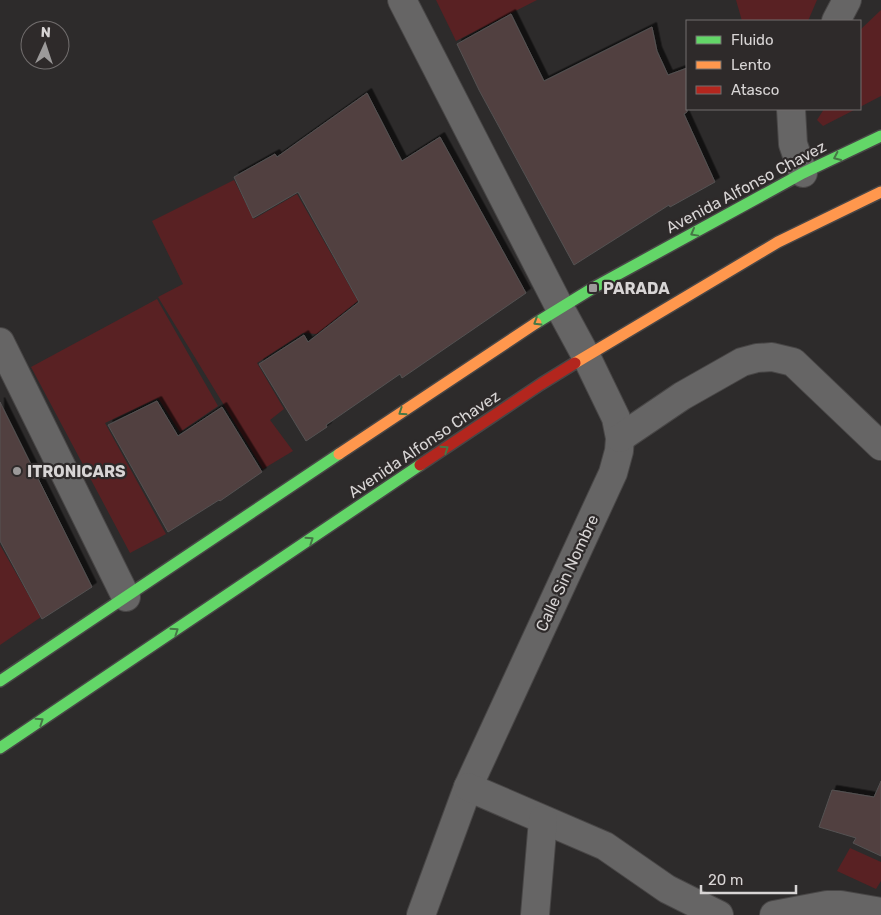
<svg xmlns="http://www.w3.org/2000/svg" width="881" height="915" viewBox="0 0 881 915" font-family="Rubik,sans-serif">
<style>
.green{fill:#592123}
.building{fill:#514041;stroke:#545252;filter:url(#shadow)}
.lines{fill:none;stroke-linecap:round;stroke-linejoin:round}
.street-casing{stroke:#484646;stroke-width:30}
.fast-casing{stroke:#484646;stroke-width:14}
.slow-casing{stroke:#484646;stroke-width:14}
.jam-casing{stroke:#484646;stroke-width:14}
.street{stroke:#666565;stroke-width:28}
.fast{stroke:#63d668;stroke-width:11}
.slow{stroke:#ff974d;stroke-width:11}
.jam{stroke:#b3261e;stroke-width:11}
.oneway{stroke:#467746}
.poi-dot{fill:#9c9a9a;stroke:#2e2a2a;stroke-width:2}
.labels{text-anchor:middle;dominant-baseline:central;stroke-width:4.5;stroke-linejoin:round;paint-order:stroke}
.street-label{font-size:16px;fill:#d8d5d5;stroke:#2e2a2a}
.poi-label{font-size:16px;font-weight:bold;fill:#d8d5d5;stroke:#2e2a2a;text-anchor:start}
</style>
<defs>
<filter id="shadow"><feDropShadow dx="4.5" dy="-4.5" stdDeviation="0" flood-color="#0009"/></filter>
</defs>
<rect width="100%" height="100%" fill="#2d2b2b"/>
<g class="green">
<path d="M 436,0 L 537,0 L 456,41 Z"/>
<path d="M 736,0 L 817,0 L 808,21 L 742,21 Z"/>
<path d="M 881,10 L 881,96 L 860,107 L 860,30 Z"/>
<path d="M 824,109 L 856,109 L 823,126 L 817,120 Z"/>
<path d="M 234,180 L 254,219 L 297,194 L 358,301 L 317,334 L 303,333 L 257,363 L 284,409 L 270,420 L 293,451 L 263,469 L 158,297 L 183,284 L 152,221 Z"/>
<path d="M 157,299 L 218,406 L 180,432 L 158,398 L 105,423 L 166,534 L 130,553 L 31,367 Z"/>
<path d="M 0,545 L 41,617 L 0,645 Z"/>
<path d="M 850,848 L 881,862 L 881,881 L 876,889 L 837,871 Z"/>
</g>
<g class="building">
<path d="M 511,14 L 544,81 L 652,27 L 657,51 L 668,75 L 687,68 L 687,112 L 684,114 L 715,182 L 670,207 L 669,205 L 574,265 L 479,90 L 457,44 Z"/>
<path d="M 367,93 L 402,161 L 440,137 L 526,293 L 402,378 L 400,374 L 326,425 L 327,427 L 306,441 L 259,364 L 304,335 L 308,342 L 359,302 L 298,192 L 253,218 L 234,177 L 275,154 L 277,157 Z"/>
<path d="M 157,401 L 178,436 L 222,407 L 262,472 L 220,501 L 219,500 L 168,532 L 108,425 Z"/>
<path d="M 0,402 L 92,587 L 42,619 L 0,541 Z"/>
<path d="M 881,781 L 881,856 L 853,843 L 856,838 L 819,827 L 832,790 L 874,797 Z"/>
</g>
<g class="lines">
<g class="street-casing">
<g id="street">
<path d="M 402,0 L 560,308 L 586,356 L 616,418 L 620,438 L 619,451 L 613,473 L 468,787 L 421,915"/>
<path d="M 836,21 L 847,0"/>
<path d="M 791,109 L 793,144 L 803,173"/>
<path d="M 0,342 L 126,597"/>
<path d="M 620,438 L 682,396 L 742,362 L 757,358 L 772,357 L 793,362 L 881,446"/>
<path d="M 468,787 L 605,846 L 667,889 L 719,915"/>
<path d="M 535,915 L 543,820"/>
<path d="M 774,915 L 827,905 L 841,905 L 881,912"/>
</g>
</g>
<g class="fast-casing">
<g id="fast">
<path d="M 536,323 L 593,288 L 803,173 L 881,136"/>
<path d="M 0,681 L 339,454"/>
<path d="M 0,748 L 420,465"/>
</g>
</g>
<g class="slow-casing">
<g id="slow">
<path d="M 575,363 L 778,242 L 881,192"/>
<path d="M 339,454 L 536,323"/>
</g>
</g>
<g class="jam-casing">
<path id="jam" d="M 420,465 L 541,384 L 575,363"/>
</g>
<use href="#street" class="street"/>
<use href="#fast" class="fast"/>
<use href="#slow" class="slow"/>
<use href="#jam" class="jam"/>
</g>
<defs><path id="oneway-chevron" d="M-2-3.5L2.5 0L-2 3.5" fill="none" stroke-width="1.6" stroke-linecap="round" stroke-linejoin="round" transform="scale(1.25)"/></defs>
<g class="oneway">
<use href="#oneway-chevron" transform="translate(837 157) rotate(155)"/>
<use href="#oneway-chevron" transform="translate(694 233) rotate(151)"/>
<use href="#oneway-chevron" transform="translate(537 322) rotate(148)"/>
<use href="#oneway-chevron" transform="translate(402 412) rotate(146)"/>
<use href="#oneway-chevron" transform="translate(445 449) rotate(-34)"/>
<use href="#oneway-chevron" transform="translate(310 540) rotate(-34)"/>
<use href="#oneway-chevron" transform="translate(175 631) rotate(-34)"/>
<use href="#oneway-chevron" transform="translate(40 721) rotate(-34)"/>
</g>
<g class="poi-dot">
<rect x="588" y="283" width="10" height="10" rx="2.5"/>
<circle cx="17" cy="471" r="5"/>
</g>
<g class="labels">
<g class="street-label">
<text transform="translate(746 187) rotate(-28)">Avenida Alfonso Chavez</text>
<text transform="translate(424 444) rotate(-34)">Avenida Alfonso Chavez</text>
<text transform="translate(567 573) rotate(-65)">Calle Sin Nombre</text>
</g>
<g class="poi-label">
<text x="603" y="288">PARADA</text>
<text x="27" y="471">ITRONICARS</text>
</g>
</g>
<rect x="686" y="20" width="175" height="90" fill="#2e2a2a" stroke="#726e6e"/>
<rect x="696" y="36" width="25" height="8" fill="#63d668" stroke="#726e6e"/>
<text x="731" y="45" font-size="15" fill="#d8d5d5">Fluido</text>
<rect x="696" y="61" width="25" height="8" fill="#ff974d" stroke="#726e6e"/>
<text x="731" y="70" font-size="15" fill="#d8d5d5">Lento</text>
<rect x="696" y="86" width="25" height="8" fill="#b3261e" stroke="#726e6e"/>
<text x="731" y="95" font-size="15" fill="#d8d5d5">Atasco</text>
<g transform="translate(45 45) rotate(3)"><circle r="24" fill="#2e2a2a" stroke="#726e6e"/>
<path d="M0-4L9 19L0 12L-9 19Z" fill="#9c9a9a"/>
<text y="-8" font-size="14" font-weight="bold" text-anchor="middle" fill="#d8d5d5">N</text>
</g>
<path d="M701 885v8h95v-8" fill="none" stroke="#d8d5d5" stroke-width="2.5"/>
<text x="708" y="885" font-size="15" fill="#d8d5d5" stroke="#2e2a2a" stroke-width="4" paint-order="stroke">20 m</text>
</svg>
